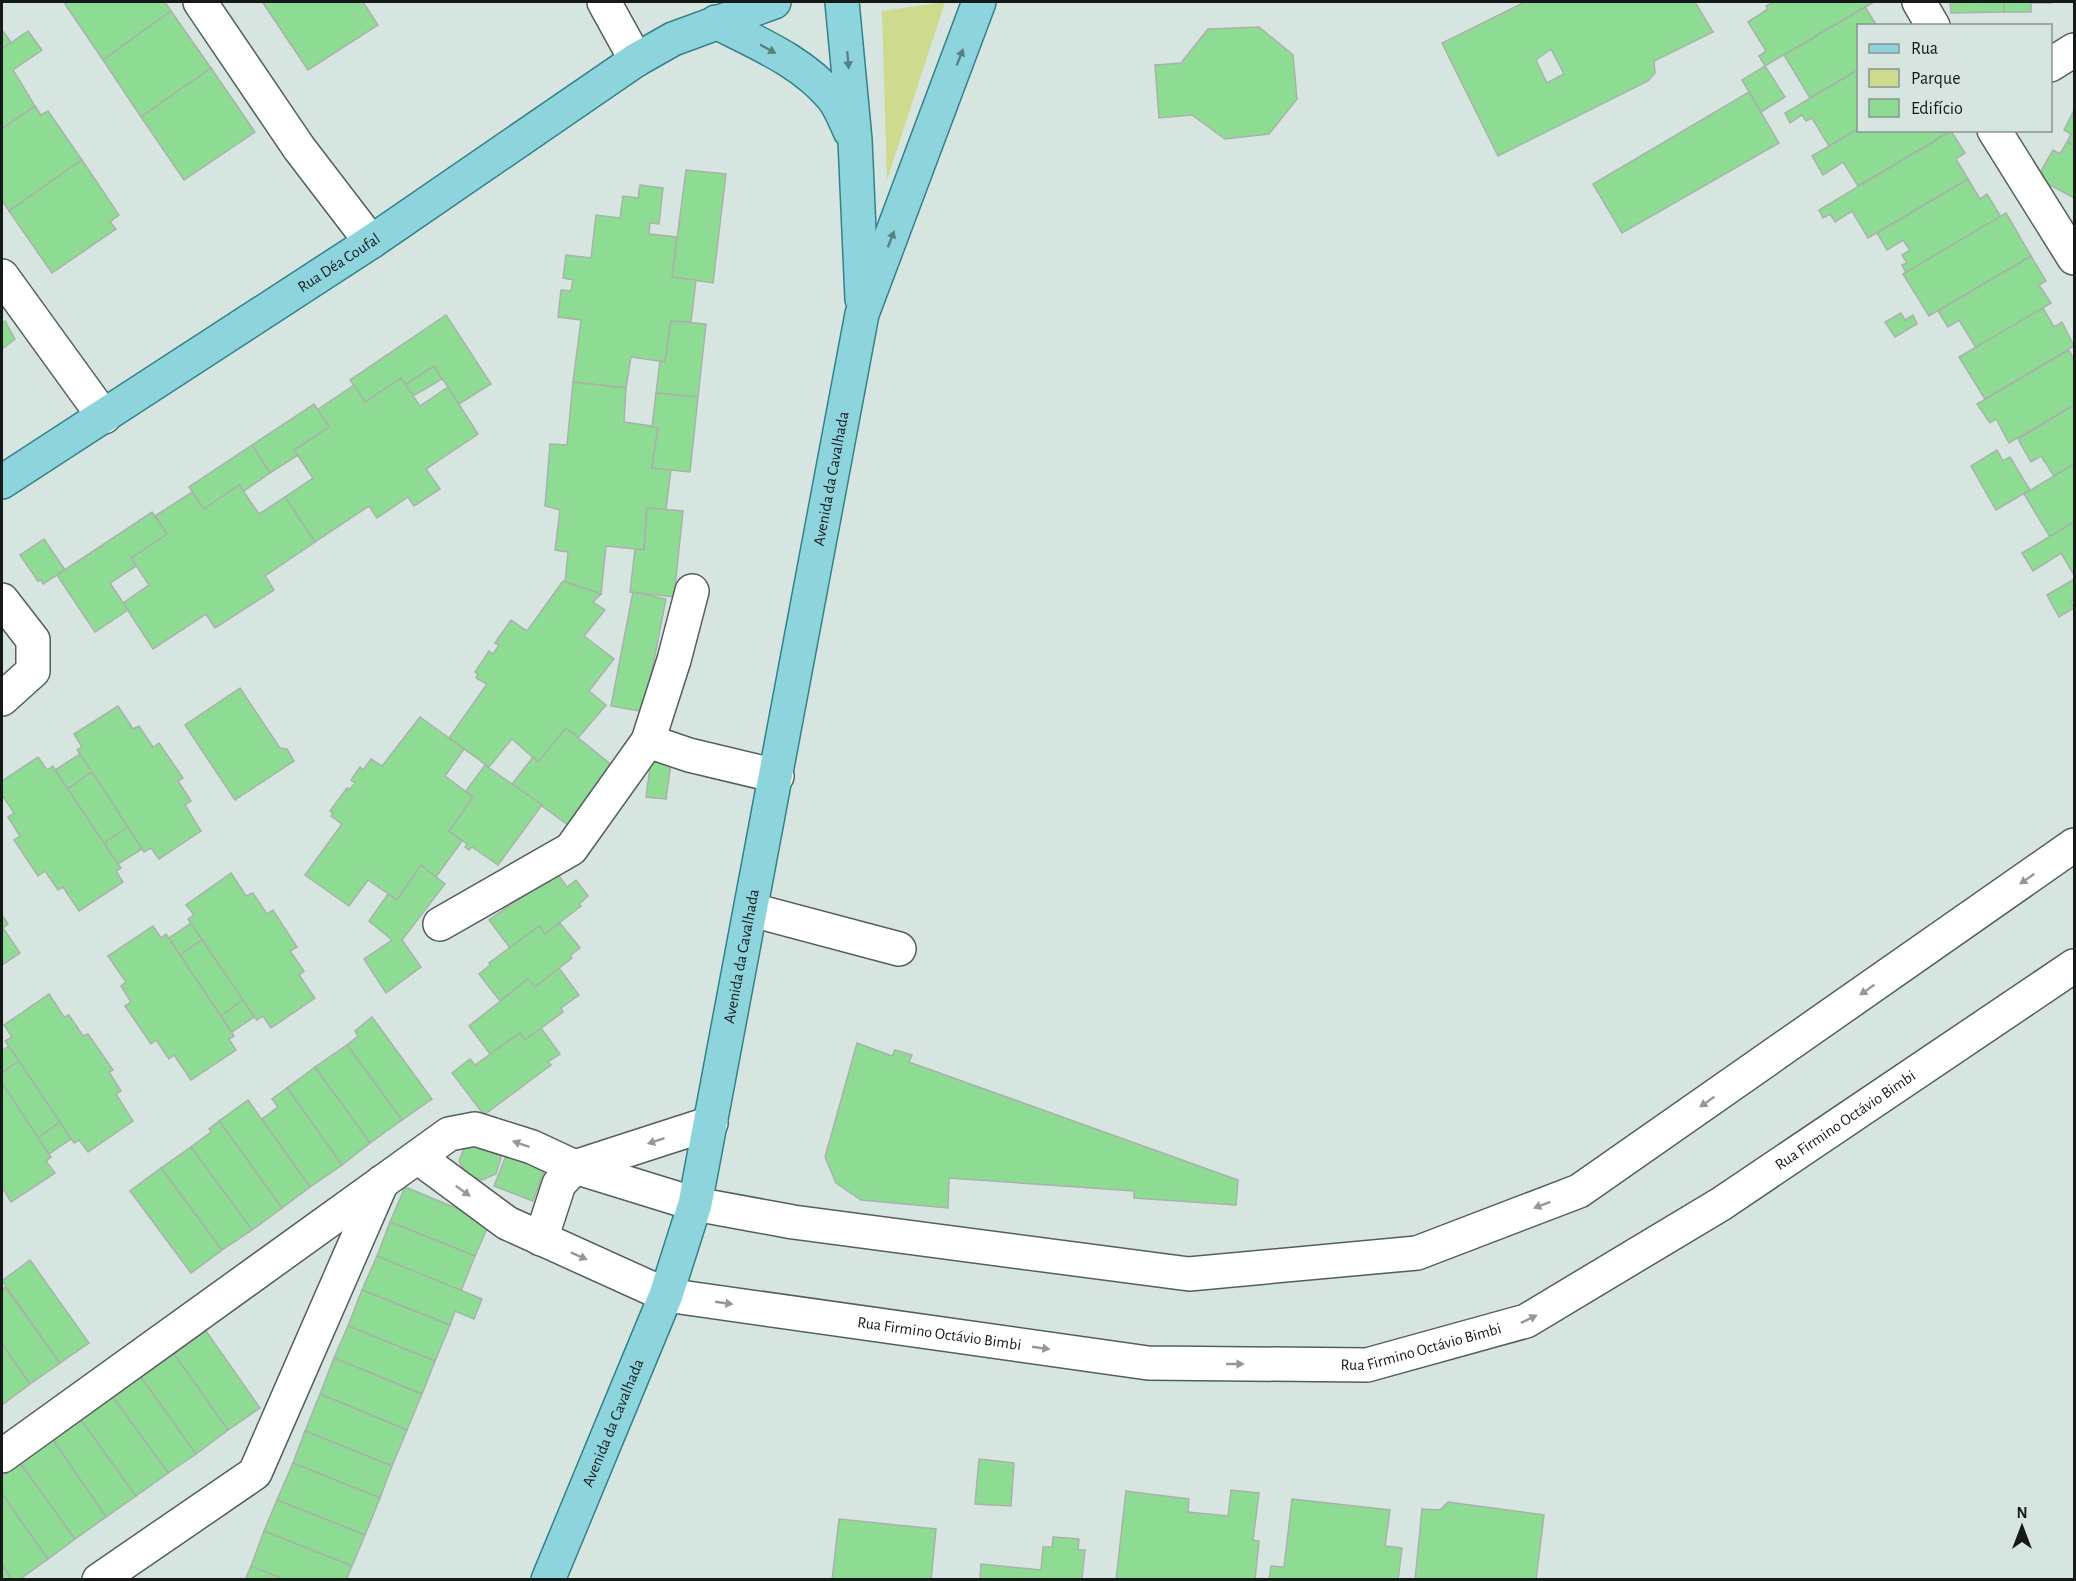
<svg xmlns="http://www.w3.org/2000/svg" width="2076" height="1581" viewBox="0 0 2076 1581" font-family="'Alegreya Sans',sans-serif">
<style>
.green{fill:#ceda8e}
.building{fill:#8edc94;stroke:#a9b2aa;stroke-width:1.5;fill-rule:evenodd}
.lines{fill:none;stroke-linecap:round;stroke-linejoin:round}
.minor-casing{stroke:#535f5c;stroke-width:36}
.major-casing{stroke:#33818a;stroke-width:36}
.minor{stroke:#fff;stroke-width:33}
.major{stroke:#8ed4dd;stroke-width:33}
.oneway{fill:#588084}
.oneway2{fill:#969897}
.labels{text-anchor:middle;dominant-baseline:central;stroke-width:6;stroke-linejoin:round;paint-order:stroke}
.street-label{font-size:16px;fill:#151a18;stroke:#d7e5e1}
</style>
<rect width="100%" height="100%" fill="#d7e5e1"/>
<path class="green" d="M 945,2 L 887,180 L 882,11 Z"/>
<g class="building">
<path d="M 69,2 L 165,2 L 171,11 L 103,60 L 65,4 Z"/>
<path d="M 265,2 L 363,2 L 378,25 L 308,70 L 263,3 Z"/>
<path d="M 1525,2 L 1695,2 L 1713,32 L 1654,61 L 1655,73 L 1648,81 L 1498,156 L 1442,43 ZM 1551,49 L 1564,74 L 1547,83 L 1536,60 Z"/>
<path d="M 1774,2 L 1874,2 L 1765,66 L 1759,56 L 1766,51 L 1748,22 L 1768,9 L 1766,6 Z"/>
<path d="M 1950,2 L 2004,2 L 2004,12 L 1951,13 Z"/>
<path d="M 2004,2 L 2051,2 L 2051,3 L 2031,3 L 2031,12 L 2004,12 Z"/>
<path d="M 1865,7 L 1877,26 L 1858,26 L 1858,70 L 1810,98 L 1784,55 Z"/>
<path d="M 171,11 L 211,68 L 141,117 L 103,60 Z"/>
<path d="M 1259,27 L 1293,55 L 1297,99 L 1269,134 L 1225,139 L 1192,115 L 1159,118 L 1155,65 L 1181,63 L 1208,29 Z"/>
<path d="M 2,30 L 11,42 L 2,49 Z"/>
<path d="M 28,31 L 42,50 L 13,70 L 35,106 L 2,129 L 2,49 Z"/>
<path d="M 1765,66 L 1785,97 L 1761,112 L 1742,80 Z"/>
<path d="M 211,68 L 255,132 L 184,180 L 141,117 Z"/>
<path d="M 1858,70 L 1858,129 L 1829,146 L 1812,118 L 1806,121 L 1802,115 L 1790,123 L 1785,113 Z"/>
<path d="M 1749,92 L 1779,143 L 1622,233 L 1593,184 Z"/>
<path d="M 35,106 L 41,115 L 48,111 L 82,160 L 9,211 L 2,200 L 2,129 Z"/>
<path d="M 2074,110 L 2074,145 L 2067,142 L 2071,134 L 2064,130 Z"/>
<path d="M 1858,129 L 1947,130 L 1948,133 L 1858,186 L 1843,162 L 1823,175 L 1812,156 Z"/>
<path d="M 1951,131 L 1965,153 L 1956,159 L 1968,179 L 1868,238 L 1852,211 L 1835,222 L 1830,214 L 1823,218 L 1819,210 Z"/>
<path d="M 2067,142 L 2074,145 L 2074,198 L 2037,178 L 2053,150 L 2060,154 Z"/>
<path d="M 82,160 L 119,215 L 110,222 L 116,229 L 52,273 L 9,211 Z"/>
<path d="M 686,170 L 726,174 L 713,283 L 672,277 Z"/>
<path d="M 1968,179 L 1980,199 L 1987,194 L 2001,217 L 1906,273 L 1902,265 L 1907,263 L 1902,255 L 1910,250 L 1903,240 L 1887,250 L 1877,233 Z"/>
<path d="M 640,185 L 663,188 L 659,224 L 650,223 L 649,234 L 677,237 L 672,277 L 696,280 L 691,322 L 671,321 L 665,362 L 631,357 L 626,388 L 573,382 L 581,320 L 558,317 L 561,290 L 571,291 L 573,280 L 563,278 L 566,255 L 591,258 L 596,215 L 620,218 L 623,196 L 638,198 Z"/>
<path d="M 2006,213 L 2031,256 L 1929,316 L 1903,274 Z"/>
<path d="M 2031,256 L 2046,281 L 2039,285 L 2051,303 L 1976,348 L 1959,320 L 1948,327 L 1938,311 Z"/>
<path d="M 2043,308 L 2054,327 L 2062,322 L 2074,346 L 1985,399 L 1959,357 Z"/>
<path d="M 1901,313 L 1905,320 L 1913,315 L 1917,324 L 1895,337 L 1885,322 Z"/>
<path d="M 446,315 L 491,384 L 459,404 L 434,366 L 405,385 L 401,378 L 365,402 L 350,380 Z"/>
<path d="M 5,321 L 15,339 L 2,349 L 2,323 Z"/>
<path d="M 671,321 L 706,324 L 698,397 L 656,393 L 660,361 L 665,362 Z"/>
<path d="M 2069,350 L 2074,360 L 2074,405 L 2009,443 L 1996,419 L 1990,423 L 1977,404 Z"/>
<path d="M 434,366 L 442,379 L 413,396 L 405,385 Z"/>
<path d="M 401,378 L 420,406 L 448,387 L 478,434 L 426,469 L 440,489 L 414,506 L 408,497 L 377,518 L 369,506 L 315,542 L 285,497 L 313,478 L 294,450 L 329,427 L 317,410 L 354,385 L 365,402 Z"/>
<path d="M 573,382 L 626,388 L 624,422 L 658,427 L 652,468 L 671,469 L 666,510 L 647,508 L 644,550 L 606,546 L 601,594 L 565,582 L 568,552 L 555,550 L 560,510 L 545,506 L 550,444 L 567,445 Z"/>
<path d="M 656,393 L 698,397 L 690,472 L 652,468 L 658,427 L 652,427 Z"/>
<path d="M 314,404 L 329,427 L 294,450 L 298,455 L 270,473 L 252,445 Z"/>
<path d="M 2074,405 L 2074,464 L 2054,476 L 2041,456 L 2031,462 L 2018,439 Z"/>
<path d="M 252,445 L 270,473 L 244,491 L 239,485 L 204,509 L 189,487 Z"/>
<path d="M 1997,450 L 2003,461 L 2010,457 L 2030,490 L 1996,510 L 1971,466 Z"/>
<path d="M 2074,464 L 2074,522 L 2050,537 L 2024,494 Z"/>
<path d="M 239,485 L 259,514 L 285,497 L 315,542 L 265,576 L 274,590 L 215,628 L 206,614 L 153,649 L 123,603 L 149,585 L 131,558 L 167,534 L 155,516 L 192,492 L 204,509 Z"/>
<path d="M 647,508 L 683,511 L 674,597 L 630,592 L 635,549 L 644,550 Z"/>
<path d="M 152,512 L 167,534 L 131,558 L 136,566 L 110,583 L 128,610 L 95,632 L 57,575 Z"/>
<path d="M 2074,522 L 2074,575 L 2061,553 L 2033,571 L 2022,553 Z"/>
<path d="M 44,539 L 65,570 L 43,584 L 41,580 L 38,581 L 20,555 Z"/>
<path d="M 2074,579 L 2074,600 L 2071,602 L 2074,608 L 2059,617 L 2047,595 Z"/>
<path d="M 563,581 L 601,594 L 593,602 L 605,610 L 584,636 L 614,659 L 589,691 L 606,705 L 578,738 L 566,728 L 538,762 L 512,739 L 489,767 L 449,738 L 487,684 L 476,678 L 478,674 L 475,672 L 489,651 L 493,654 L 499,645 L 495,643 L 511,620 L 527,631 Z"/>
<path d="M 633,592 L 666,599 L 644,712 L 611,706 Z"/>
<path d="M 240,688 L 280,748 L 287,749 L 294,761 L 235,800 L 185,725 Z"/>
<path d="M 118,706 L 133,729 L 139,726 L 153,747 L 159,743 L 183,778 L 178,781 L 191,801 L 185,805 L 201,831 L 159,859 L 151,848 L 144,852 L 77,750 L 82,747 L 74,734 Z"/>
<path d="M 420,717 L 464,749 L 445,776 L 473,797 L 449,831 L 462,841 L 436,877 L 421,865 L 397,900 L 368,880 L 349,906 L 305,875 L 342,824 L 331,816 L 333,813 L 330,811 L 347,788 L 350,789 L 355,783 L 351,780 L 360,767 L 363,770 L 371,759 L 382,766 Z"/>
<path d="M 566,728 L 613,766 L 568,825 L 512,784 L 533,757 L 538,762 Z"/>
<path d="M 80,754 L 92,772 L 68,789 L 55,770 Z"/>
<path d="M 38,757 L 47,770 L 53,766 L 55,770 L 121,868 L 116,871 L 123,882 L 79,911 L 63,887 L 58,890 L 45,871 L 38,876 L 14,840 L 20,836 L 8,817 L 14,813 L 2,795 L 2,781 Z"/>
<path d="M 651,760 L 671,763 L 666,799 L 646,797 Z"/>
<path d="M 485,765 L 542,805 L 498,865 L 472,847 L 469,850 L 465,847 L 467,844 L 449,831 L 473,797 L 466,791 Z"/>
<path d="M 92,772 L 128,827 L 104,843 L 68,789 Z"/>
<path d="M 128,827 L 142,849 L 118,864 L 104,843 Z"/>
<path d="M 421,865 L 445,884 L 402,940 L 421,967 L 386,993 L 364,959 L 392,940 L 369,921 L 388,894 L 397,900 Z"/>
<path d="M 231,873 L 246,896 L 253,893 L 267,914 L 273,910 L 297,947 L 290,951 L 304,971 L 299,975 L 315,998 L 271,1028 L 263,1016 L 257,1020 L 254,1017 L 188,919 L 194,915 L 186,905 Z"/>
<path d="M 557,873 L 567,887 L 576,880 L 588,896 L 579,904 L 581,906 L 545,934 L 539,926 L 510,948 L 489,920 Z"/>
<path d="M 2,915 L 8,924 L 3,928 L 20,953 L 2,965 Z"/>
<path d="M 191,923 L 202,940 L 180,955 L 169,938 Z"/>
<path d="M 560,923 L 580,948 L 570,956 L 572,958 L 535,987 L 528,979 L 500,1001 L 479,974 L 490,965 L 489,963 L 539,926 L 545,934 Z"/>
<path d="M 153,926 L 161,938 L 166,934 L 234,1036 L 229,1039 L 236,1050 L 191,1080 L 174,1055 L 169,1059 L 156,1040 L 151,1044 L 125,1006 L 131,1002 L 121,986 L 126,982 L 108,956 Z"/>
<path d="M 202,940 L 243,1000 L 221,1016 L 180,955 Z"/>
<path d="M 559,968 L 579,995 L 561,1008 L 563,1012 L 525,1040 L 520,1033 L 490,1054 L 469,1026 L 528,979 L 535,987 Z"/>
<path d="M 49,994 L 64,1017 L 69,1015 L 83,1036 L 88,1034 L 113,1070 L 109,1072 L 121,1091 L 116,1094 L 133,1121 L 88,1152 L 79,1140 L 74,1143 L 5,1041 L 12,1037 L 4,1025 Z"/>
<path d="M 243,1000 L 254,1017 L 232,1032 L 221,1016 Z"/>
<path d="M 372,1017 L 432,1099 L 402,1120 L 347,1045 L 358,1036 L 355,1031 Z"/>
<path d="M 541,1028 L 560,1054 L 548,1062 L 551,1065 L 484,1115 L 452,1073 L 470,1059 L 475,1065 L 520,1033 L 525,1040 Z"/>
<path d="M 857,1043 L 892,1056 L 895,1050 L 912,1055 L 909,1062 L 1238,1180 L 1236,1205 L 1134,1198 L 1134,1191 L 949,1178 L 948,1208 L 861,1200 L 836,1183 L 825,1157 Z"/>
<path d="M 347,1045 L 402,1120 L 370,1143 L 315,1067 Z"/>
<path d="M 9,1046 L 19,1061 L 2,1073 L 2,1051 Z"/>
<path d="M 19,1061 L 60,1122 L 38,1138 L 2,1083 L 2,1073 Z"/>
<path d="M 315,1067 L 370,1143 L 342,1165 L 287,1088 Z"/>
<path d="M 2,1083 L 51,1157 L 46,1161 L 55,1173 L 11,1202 L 2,1187 Z"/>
<path d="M 287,1088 L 342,1165 L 310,1187 L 262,1119 L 278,1107 L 272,1099 Z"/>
<path d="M 248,1100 L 310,1187 L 282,1208 L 219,1121 Z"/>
<path d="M 219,1121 L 282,1208 L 252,1230 L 191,1147 L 211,1132 L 209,1129 Z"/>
<path d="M 60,1122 L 71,1139 L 49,1154 L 38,1138 Z"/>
<path d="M 494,1143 L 501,1158 L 496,1174 L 482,1180 L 467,1175 L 459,1161 L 465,1146 Z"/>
<path d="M 191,1147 L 252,1230 L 222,1250 L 161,1168 Z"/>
<path d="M 509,1148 L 547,1163 L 533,1201 L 494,1186 Z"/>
<path d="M 161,1168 L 222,1250 L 191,1273 L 130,1191 Z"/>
<path d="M 405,1187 L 490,1222 L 475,1256 L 390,1222 Z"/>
<path d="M 390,1222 L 475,1256 L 461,1291 L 377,1256 Z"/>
<path d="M 377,1256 L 482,1299 L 474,1319 L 455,1311 L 450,1325 L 362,1290 Z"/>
<path d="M 30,1260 L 89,1343 L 60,1363 L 2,1281 Z"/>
<path d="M 5,1287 L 60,1363 L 30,1384 L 2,1344 L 2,1290 Z"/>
<path d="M 362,1290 L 450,1325 L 435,1361 L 348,1326 Z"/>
<path d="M 348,1326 L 435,1361 L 422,1394 L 334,1358 Z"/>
<path d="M 206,1331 L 260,1408 L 228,1430 L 174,1354 Z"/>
<path d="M 2,1344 L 30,1384 L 2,1405 Z"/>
<path d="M 174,1354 L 228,1430 L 196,1454 L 141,1377 Z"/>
<path d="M 334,1358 L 422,1394 L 407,1430 L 320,1394 Z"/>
<path d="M 141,1377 L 196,1454 L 168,1473 L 113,1397 Z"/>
<path d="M 320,1394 L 407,1430 L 392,1466 L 305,1431 Z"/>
<path d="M 113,1397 L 168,1473 L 136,1496 L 81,1420 Z"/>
<path d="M 81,1420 L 136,1496 L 106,1517 L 53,1440 Z"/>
<path d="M 305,1431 L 392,1466 L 380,1498 L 293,1463 Z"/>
<path d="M 53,1440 L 106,1517 L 75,1539 L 20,1463 Z"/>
<path d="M 979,1459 L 1014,1463 L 1011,1506 L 975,1504 Z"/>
<path d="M 20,1463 L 75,1539 L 48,1559 L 2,1494 L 2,1477 Z"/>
<path d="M 293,1463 L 380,1498 L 365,1535 L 277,1500 Z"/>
<path d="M 1231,1490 L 1259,1493 L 1253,1540 L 1259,1541 L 1255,1580 L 1116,1580 L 1126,1491 L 1189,1499 L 1188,1512 L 1228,1516 Z"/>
<path d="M 2,1494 L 48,1559 L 19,1580 L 12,1580 L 2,1565 Z"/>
<path d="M 1292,1499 L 1390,1510 L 1385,1546 L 1402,1548 L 1398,1580 L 1269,1580 L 1271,1566 L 1284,1567 Z"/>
<path d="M 277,1500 L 365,1535 L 352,1566 L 264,1531 Z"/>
<path d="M 1448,1502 L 1544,1515 L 1536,1580 L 1415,1580 L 1422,1509 L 1440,1510 Z"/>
<path d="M 839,1519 L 936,1529 L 931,1580 L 832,1580 Z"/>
<path d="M 264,1531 L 352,1566 L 346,1580 L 285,1580 L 251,1566 Z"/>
<path d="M 1053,1537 L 1079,1539 L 1078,1550 L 1085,1550 L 1082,1578 L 1087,1580 L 980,1580 L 981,1564 L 1041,1570 L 1043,1547 L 1052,1547 Z"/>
<path d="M 2,1565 L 12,1580 L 2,1580 Z"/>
<path d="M 251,1566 L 285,1580 L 245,1580 Z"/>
</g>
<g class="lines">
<g class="minor-casing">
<g id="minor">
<path d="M 200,2 L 299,148 L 371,242"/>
<path d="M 604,2 L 636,60"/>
<path d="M 1919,2 L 1933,26"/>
<path d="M 2050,65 L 2074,50"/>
<path d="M 1994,130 L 2074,258"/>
<path d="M 2,276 L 104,417"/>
<path d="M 2,600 L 33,640 L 33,671 L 2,699"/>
<path d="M 648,741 L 689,755 L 777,776"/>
<path d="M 752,910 L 899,949"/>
<path d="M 440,924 L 571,849 L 648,741 L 674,660 L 692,591"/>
<path id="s1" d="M 419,1158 L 507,1223 L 666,1295 L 1148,1363 L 1367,1365 L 1526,1321 L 1721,1204 L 2074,966"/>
<path d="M 541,1239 L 559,1184 L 575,1167 L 711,1123"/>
<path d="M 2,1456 L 449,1134 L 475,1129 L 532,1147 L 575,1167 L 695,1204 L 793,1222 L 1189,1274 L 1417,1253 L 1579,1191 L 2074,845"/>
<path d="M 99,1580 L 255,1473 L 382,1182"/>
</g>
</g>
<g class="major-casing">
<g id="major">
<path d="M 842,2 L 855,140 L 862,299"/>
<path d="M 716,22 C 757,43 802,61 833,98 C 840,107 845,120 850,131"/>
<path id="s2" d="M 2,482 L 371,242 L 636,60 L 673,39 L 774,2"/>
<path id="s3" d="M 548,1580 L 666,1295 L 695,1204 L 862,314 L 979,2"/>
</g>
</g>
<use href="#minor" class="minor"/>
<use href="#major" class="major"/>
</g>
<defs><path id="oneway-solid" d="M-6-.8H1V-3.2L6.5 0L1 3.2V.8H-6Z" transform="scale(1.5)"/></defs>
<g class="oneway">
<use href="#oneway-solid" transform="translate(768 49) rotate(29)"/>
<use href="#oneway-solid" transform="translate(960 57) rotate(-69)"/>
<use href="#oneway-solid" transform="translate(848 60) rotate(85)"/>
<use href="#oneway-solid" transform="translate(891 239) rotate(-69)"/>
</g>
<g class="oneway2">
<use href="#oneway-solid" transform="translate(2027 879) rotate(145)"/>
<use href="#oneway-solid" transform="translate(1867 990) rotate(145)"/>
<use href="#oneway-solid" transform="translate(1707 1102) rotate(145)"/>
<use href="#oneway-solid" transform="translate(656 1141) rotate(162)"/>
<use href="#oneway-solid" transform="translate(521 1144) rotate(-161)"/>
<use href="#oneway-solid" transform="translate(463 1191) rotate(36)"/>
<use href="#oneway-solid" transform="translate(1542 1205) rotate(159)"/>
<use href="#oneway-solid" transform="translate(579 1256) rotate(24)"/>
<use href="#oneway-solid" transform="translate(724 1303) rotate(8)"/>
<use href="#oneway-solid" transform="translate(1529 1319) rotate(-26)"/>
<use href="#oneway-solid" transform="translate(1041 1348) rotate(8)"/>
<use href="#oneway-solid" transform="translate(1235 1364)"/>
</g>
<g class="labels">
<g class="street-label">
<text stroke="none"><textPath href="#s2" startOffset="402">Rua Déa Coufal</textPath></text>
<text stroke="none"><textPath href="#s3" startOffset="1142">Avenida da Cavalhada</textPath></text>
<text stroke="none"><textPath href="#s3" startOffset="656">Avenida da Cavalhada</textPath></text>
<text stroke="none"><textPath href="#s1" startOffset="1532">Rua Firmino Octávio Bimbi</textPath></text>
<text stroke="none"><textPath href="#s1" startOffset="560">Rua Firmino Octávio Bimbi</textPath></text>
<text stroke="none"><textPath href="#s1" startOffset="1046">Rua Firmino Octávio Bimbi</textPath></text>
<text stroke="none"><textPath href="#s3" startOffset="170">Avenida da Cavalhada</textPath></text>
</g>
</g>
<rect width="2076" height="1581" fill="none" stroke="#151a18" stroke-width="6"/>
<rect x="1857" y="24" width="195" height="108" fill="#d7e5e1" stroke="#899491" stroke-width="1.5"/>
<rect x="1869" y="44" width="30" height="9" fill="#8ed4dd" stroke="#899491" stroke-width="1.5"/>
<text x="1911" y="54" font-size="18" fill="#151a18">Rua</text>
<rect x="1869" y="69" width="30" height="18" fill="#ceda8e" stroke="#899491" stroke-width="1.5"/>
<text x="1911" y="84" font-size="18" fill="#151a18">Parque</text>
<rect x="1869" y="99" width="30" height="18" fill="#8edc94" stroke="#899491" stroke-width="1.5"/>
<text x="1911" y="114" font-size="18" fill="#151a18">Edifício</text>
<g transform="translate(2022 1527)" stroke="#d7e5e1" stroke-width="4.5" paint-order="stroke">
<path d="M0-4.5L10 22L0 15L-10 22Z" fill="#151a18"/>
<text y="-9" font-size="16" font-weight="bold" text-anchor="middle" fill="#151a18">N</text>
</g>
</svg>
